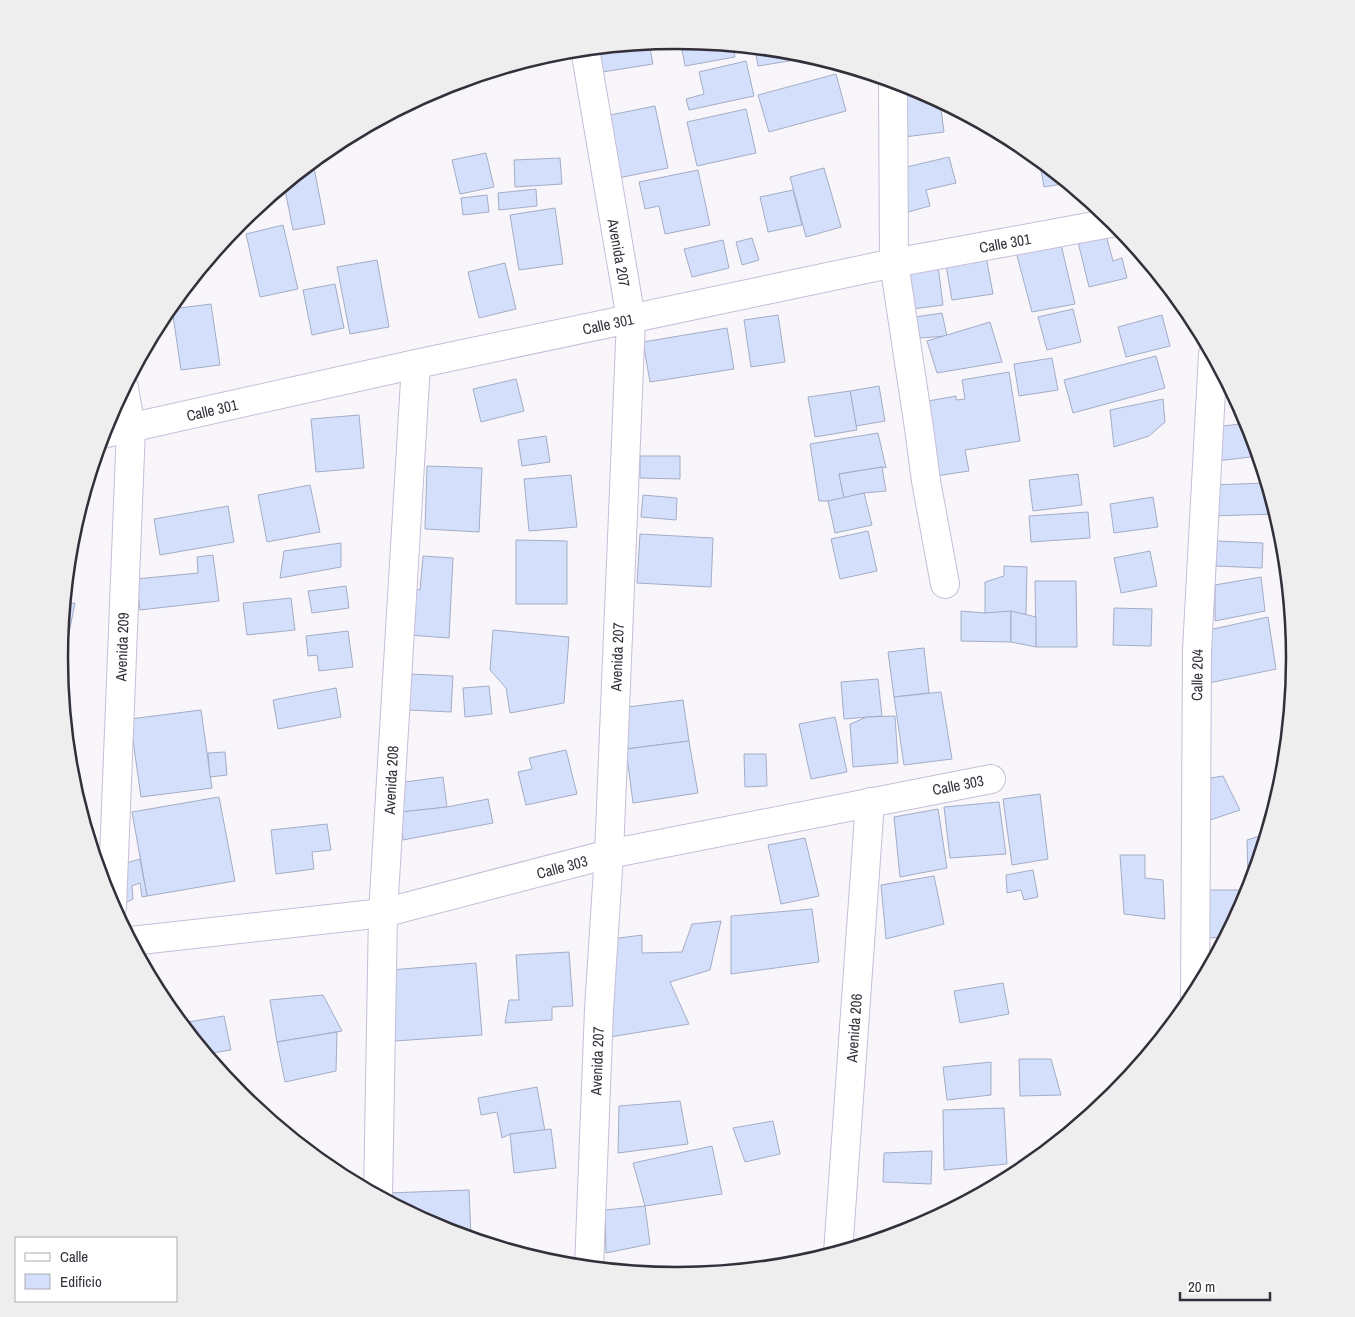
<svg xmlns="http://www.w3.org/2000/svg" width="1355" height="1317" viewBox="0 0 1355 1317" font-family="'Archivo Narrow',sans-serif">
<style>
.building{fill:#d4dffc;stroke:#a4adc5}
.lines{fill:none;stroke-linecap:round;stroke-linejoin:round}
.street-casing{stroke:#c6bed7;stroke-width:30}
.street{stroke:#fff;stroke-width:28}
.labels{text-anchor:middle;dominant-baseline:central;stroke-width:5;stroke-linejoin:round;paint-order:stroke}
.street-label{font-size:15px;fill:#33303a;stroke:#fff}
.rim{fill:none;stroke:#33303a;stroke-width:2.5}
</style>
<rect width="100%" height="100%" fill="#f8f6fb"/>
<g class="building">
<path d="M 680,40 L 733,45 L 735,57 L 685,66 Z"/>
<path d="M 649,43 L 653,64 L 596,73 L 592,48 Z"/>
<path d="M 755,48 L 798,52 L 814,57 L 758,66 Z"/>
<path d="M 746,61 L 754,96 L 689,110 L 686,99 L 704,94 L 699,72 Z"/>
<path d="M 836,74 L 846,111 L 769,132 L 758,95 Z"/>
<path d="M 896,82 L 914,87 L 940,101 L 944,132 L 904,137 Z"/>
<path d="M 655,106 L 668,168 L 613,179 L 600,117 Z"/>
<path d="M 746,109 L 756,153 L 697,166 L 687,122 Z"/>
<path d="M 486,153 L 494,187 L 460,194 L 452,160 Z"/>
<path d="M 949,157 L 956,183 L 926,190 L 930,206 L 908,212 L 898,169 Z"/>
<path d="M 560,158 L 562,184 L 515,187 L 514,160 Z"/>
<path d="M 1039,159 L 1068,183 L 1044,187 Z"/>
<path d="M 314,168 L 325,224 L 293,230 L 284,185 L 303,170 Z"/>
<path d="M 824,168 L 841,227 L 806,237 L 790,177 Z"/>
<path d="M 698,170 L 710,225 L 665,234 L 659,206 L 645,209 L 639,182 Z"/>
<path d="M 536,189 L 537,206 L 499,210 L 498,193 Z"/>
<path d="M 793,190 L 802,225 L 768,232 L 760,197 Z"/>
<path d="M 487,195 L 489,212 L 463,215 L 461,198 Z"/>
<path d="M 555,208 L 563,264 L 519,270 L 510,215 Z"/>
<path d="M 283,225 L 298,289 L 260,297 L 246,234 Z"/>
<path d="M 1105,231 L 1113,261 L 1122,258 L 1127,278 L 1089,287 L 1077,238 Z"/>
<path d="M 752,238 L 759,260 L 742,265 L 736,242 Z"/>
<path d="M 723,240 L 729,268 L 692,277 L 684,249 Z"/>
<path d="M 1060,240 L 1075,304 L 1032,312 L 1016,252 Z"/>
<path d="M 986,256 L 993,294 L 952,300 L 946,266 Z"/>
<path d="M 377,260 L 389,327 L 350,334 L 337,267 Z"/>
<path d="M 505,263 L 516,309 L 479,318 L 468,272 Z"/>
<path d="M 938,266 L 943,305 L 905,310 L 896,274 Z"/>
<path d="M 335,284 L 344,328 L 312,335 L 303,290 Z"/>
<path d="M 211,304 L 220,365 L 181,370 L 172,309 Z"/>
<path d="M 1073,309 L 1081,342 L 1047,350 L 1038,317 Z"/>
<path d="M 942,313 L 947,336 L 920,338 L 915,317 Z"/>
<path d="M 778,315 L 785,362 L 751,367 L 744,320 Z"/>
<path d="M 1162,315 L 1170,346 L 1126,357 L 1118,327 Z"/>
<path d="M 990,322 L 1002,362 L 937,373 L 927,341 Z"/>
<path d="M 727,328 L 734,369 L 650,382 L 643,342 Z"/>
<path d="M 1156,356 L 1165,388 L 1073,413 L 1064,380 Z"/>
<path d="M 1052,358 L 1058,390 L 1019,396 L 1014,364 Z"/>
<path d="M 1009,372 L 1020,441 L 965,450 L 969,471 L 929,477 L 917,403 L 956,396 L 956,400 L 965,399 L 962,380 Z"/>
<path d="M 516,379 L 524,411 L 481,422 L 473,389 Z"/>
<path d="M 879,386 L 885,421 L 856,426 L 850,391 Z"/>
<path d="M 850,391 L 857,430 L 815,437 L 808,397 Z"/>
<path d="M 1163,399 L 1165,422 L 1149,436 L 1114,447 L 1110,410 Z"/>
<path d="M 359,415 L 364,468 L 316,472 L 311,419 Z"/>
<path d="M 1249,423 L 1259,456 L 1217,461 L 1214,427 Z"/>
<path d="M 878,433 L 886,468 L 882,467 L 839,474 L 844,498 L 828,501 L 819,501 L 810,444 Z"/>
<path d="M 546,436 L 550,462 L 522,466 L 518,440 Z"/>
<path d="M 640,456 L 680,456 L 680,479 L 640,478 Z"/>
<path d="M 427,466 L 482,468 L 479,532 L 425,529 Z"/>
<path d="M 882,467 L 886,491 L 864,493 L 844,498 L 839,474 Z"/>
<path d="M 1078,474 L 1082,505 L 1033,511 L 1029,480 Z"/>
<path d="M 571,475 L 577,527 L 529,531 L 524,479 Z"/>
<path d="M 1268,483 L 1277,514 L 1210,516 L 1209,485 Z"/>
<path d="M 310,485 L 320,532 L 267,542 L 258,495 Z"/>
<path d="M 864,493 L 872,525 L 835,533 L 828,501 Z"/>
<path d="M 643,495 L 677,498 L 676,520 L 641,517 Z"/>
<path d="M 1153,497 L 1158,527 L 1114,533 L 1110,504 Z"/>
<path d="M 228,506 L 234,542 L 160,555 L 154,519 Z"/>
<path d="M 1088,512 L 1090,538 L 1031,542 L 1029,516 Z"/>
<path d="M 74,527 L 78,547 L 70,548 L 71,538 Z"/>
<path d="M 868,531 L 877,571 L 840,579 L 831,539 Z"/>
<path d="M 640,534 L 713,538 L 711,587 L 637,583 Z"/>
<path d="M 516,540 L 567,541 L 567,604 L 516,604 Z"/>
<path d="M 1217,541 L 1263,543 L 1262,568 L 1216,566 Z"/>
<path d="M 341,543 L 341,567 L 280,578 L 284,551 Z"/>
<path d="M 1150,551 L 1157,586 L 1121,593 L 1114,558 Z"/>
<path d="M 213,555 L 219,601 L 140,610 L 136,579 L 198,573 L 197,557 Z"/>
<path d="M 423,556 L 453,558 L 449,638 L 409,635 L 411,589 L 420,590 Z"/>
<path d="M 1004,566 L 1027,567 L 1026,614 L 985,613 L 985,582 L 1004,576 Z"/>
<path d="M 1261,577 L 1265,611 L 1215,621 L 1215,585 Z"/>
<path d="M 1035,581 L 1076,581 L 1077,647 L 1036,647 Z"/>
<path d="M 346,586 L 349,608 L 312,613 L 308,591 Z"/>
<path d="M 291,598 L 295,630 L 247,635 L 243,603 Z"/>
<path d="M 75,603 L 67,643 L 60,643 L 64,604 Z"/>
<path d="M 1114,608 L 1152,609 L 1151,646 L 1113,645 Z"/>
<path d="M 961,611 L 985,613 L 1011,611 L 1011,642 L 961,641 Z"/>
<path d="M 1011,611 L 1036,617 L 1036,647 L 1011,642 Z"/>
<path d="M 1268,617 L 1276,669 L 1209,683 L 1204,631 Z"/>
<path d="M 493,630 L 569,637 L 564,703 L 510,713 L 506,688 L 490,670 Z"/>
<path d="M 348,631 L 353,667 L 319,671 L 317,655 L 308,656 L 306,636 Z"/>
<path d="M 924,648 L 929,693 L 894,697 L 888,652 Z"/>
<path d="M 410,674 L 453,676 L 451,712 L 409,710 Z"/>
<path d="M 878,679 L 882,716 L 844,719 L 841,682 Z"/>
<path d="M 489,686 L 492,714 L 465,717 L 463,688 Z"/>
<path d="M 336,688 L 341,717 L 278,729 L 273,700 Z"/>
<path d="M 941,692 L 952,759 L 904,765 L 894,697 Z"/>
<path d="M 683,700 L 689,741 L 626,749 L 620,708 Z"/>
<path d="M 201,710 L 212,788 L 141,797 L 130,719 Z"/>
<path d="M 895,716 L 898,763 L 853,767 L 850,724 L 867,717 Z"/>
<path d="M 835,717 L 847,772 L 811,779 L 799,724 Z"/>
<path d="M 689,741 L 698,793 L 633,803 L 626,749 Z"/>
<path d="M 566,750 L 577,794 L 526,805 L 518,772 L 532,769 L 529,758 Z"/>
<path d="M 225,752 L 227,775 L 210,777 L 208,753 Z"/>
<path d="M 744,754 L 766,754 L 767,786 L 745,787 Z"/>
<path d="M 1223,776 L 1240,810 L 1204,822 L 1197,780 Z"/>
<path d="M 443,777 L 447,807 L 401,812 L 397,783 Z"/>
<path d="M 1040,794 L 1048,859 L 1012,865 L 1003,799 Z"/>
<path d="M 219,797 L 235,881 L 147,896 L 132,812 Z"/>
<path d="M 488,799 L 493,823 L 403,840 L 401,812 L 447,807 Z"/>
<path d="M 999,802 L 1006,854 L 950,858 L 944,807 Z"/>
<path d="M 938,809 L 947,868 L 900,877 L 894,817 Z"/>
<path d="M 327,824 L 331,850 L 312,852 L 314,869 L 276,874 L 271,830 Z"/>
<path d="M 1268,833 L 1256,873 L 1248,875 L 1247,840 Z"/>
<path d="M 805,838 L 819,896 L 781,904 L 768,845 Z"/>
<path d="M 1120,855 L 1145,855 L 1145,878 L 1163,880 L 1165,919 L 1124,914 Z"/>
<path d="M 140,859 L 147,896 L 142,897 L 140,883 L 132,886 L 133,899 L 123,904 L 123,864 Z"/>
<path d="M 1033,870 L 1038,897 L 1024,900 L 1021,890 L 1007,893 L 1006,875 Z"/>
<path d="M 934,876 L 944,924 L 886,939 L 881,885 Z"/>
<path d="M 1207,890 L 1250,890 L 1249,895 L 1227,937 L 1207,938 Z"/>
<path d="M 812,909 L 819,962 L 731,974 L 731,916 Z"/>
<path d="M 721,921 L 710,970 L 670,982 L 689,1024 L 610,1037 L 612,939 L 642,935 L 642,953 L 682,952 L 692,924 Z"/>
<path d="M 569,952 L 573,1006 L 552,1007 L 552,1020 L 505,1023 L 509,1000 L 519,1000 L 516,955 Z"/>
<path d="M 476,963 L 482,1035 L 395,1041 L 390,970 Z"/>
<path d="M 1003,983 L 1009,1014 L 960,1023 L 954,991 Z"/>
<path d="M 323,995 L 342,1031 L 277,1042 L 270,1000 Z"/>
<path d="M 179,1007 L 181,1024 L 168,1008 Z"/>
<path d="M 224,1016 L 231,1050 L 206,1054 L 183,1026 L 182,1023 Z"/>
<path d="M 337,1032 L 336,1071 L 285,1082 L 277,1042 Z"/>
<path d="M 1019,1059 L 1051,1059 L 1061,1095 L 1020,1096 Z"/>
<path d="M 991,1062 L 991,1095 L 947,1100 L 943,1067 Z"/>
<path d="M 537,1087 L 545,1131 L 510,1134 L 502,1138 L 497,1112 L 481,1115 L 478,1098 Z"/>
<path d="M 680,1101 L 688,1144 L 618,1153 L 619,1106 Z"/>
<path d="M 1004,1108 L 1007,1164 L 944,1170 L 943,1110 Z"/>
<path d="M 773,1121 L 780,1154 L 745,1162 L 733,1128 Z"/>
<path d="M 551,1129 L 556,1168 L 514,1173 L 510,1134 Z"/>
<path d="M 712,1146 L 722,1194 L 645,1206 L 633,1163 Z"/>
<path d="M 932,1151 L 931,1184 L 883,1182 L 884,1153 Z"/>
<path d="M 469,1190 L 471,1237 L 466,1237 L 441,1230 L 388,1202 L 388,1193 Z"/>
<path d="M 645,1206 L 650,1244 L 606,1253 L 605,1210 Z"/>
</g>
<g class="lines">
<g class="street-casing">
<g id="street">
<path d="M 585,49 L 631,319 L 609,854 L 599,1009 L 589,1268"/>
<path d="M 893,81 L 894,263 L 919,428 L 926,481 L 945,584"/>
<path d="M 102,434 L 416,364 L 894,263 L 1116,222"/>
<path d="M 112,907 L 131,428 L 124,388"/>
<path d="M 131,941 L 383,913 L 609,854 L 991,779"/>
<path d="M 1195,997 L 1197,650 L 1213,354"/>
<path d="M 378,1197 L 383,913 L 416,364"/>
<path d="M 838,1253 L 870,802"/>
</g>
</g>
<use href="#street" class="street"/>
</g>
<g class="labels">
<g class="street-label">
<text transform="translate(1005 243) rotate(-10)">Calle 301</text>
<text transform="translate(619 253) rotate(80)">Avenida 207</text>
<text transform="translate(608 324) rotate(-12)">Calle 301</text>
<text transform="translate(212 410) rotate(-13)">Calle 301</text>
<text transform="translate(122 647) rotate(-88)">Avenida 209</text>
<text transform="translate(617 657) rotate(-88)">Avenida 207</text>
<text transform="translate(1197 675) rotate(-89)">Calle 204</text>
<text transform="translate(391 780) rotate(-87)">Avenida 208</text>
<text transform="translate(958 785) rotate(-11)">Calle 303</text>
<text transform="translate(562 867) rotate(-15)">Calle 303</text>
<text transform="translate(854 1028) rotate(-86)">Avenida 206</text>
<text transform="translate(597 1061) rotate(-88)">Avenida 207</text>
</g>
</g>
<path d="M0 0H1355V1317H0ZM68 658a609 609 0 1 1 1218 0a609 609 0 1 1-1218 0Z" fill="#efeeef" fill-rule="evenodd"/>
<path class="rim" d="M68 658a609 609 0 1 1 1218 0a609 609 0 1 1-1218 0Z"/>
<rect x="15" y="1237" width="162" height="65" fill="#ffffff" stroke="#adacb0"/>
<rect x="25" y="1253" width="25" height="8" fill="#ffffff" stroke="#adacb0"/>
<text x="60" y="1262" font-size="15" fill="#33303a">Calle</text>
<rect x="25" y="1274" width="25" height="15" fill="#d4dffc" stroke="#adacb0"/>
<text x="60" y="1287" font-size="15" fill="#33303a">Edificio</text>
<path d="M1180 1292v8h90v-8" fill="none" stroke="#33303a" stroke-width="2.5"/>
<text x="1188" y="1292" font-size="15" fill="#33303a" stroke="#ffffff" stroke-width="4" paint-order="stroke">20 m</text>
</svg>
